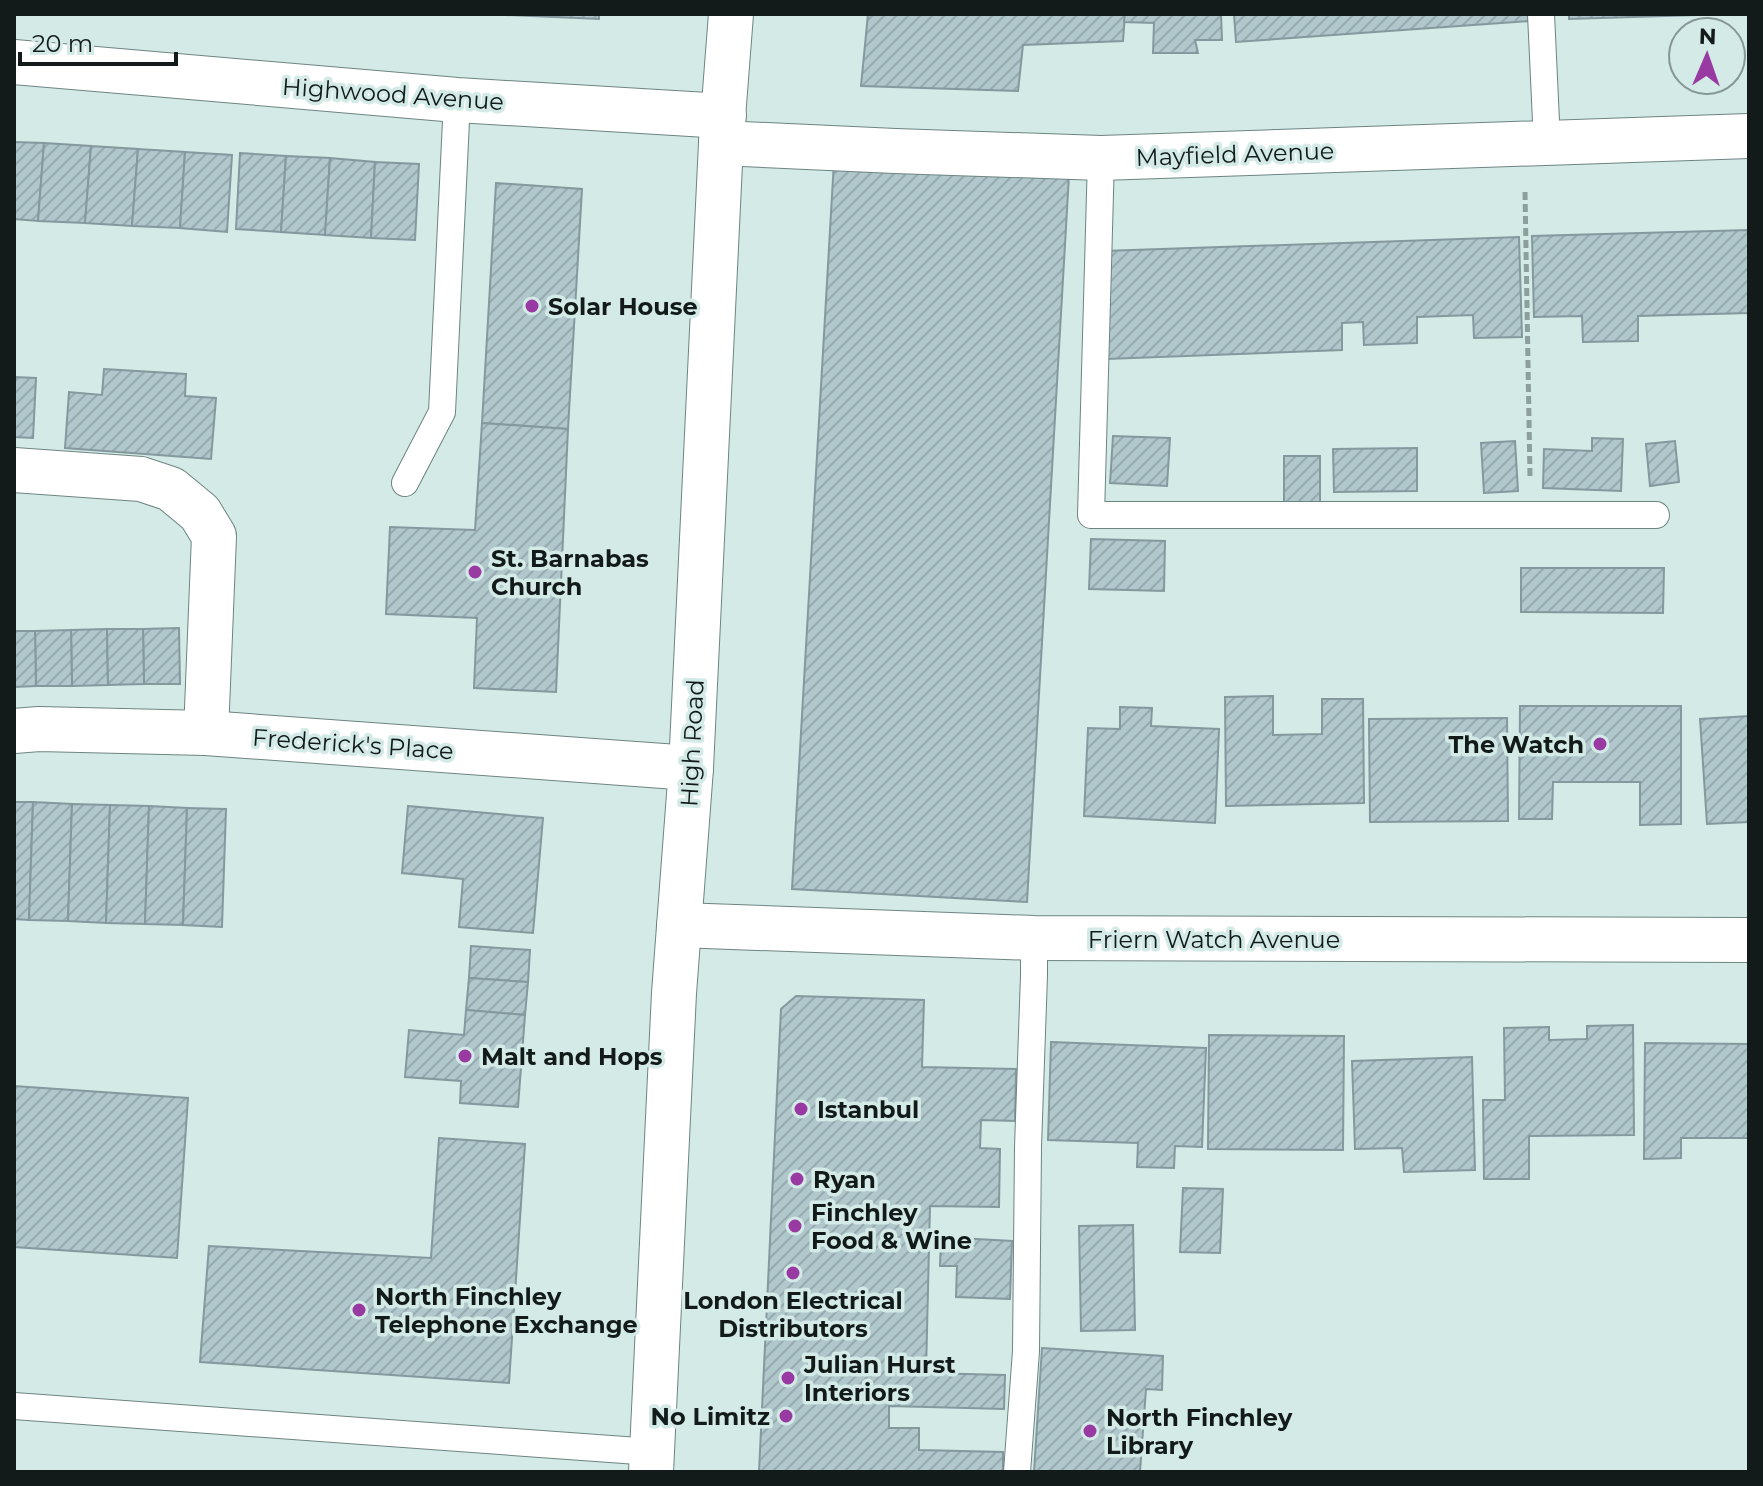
<svg xmlns="http://www.w3.org/2000/svg" width="1763" height="1486" viewBox="0 0 1763 1486" font-family="Montserrat,sans-serif">
<style>
.building{fill:url(#building-hatch);stroke:#84999e;stroke-width:2}
.lines{fill:none;stroke-linecap:round;stroke-linejoin:round}
.service-casing{stroke:#6e8480;stroke-width:28}
.minor-casing{stroke:#6e8480;stroke-width:46}
.primary-casing{stroke:#6e8480;stroke-width:46}
.path{stroke:#8d9f9c;stroke-width:5;stroke-dasharray:8 4;stroke-linecap:butt}
.service{stroke:#fff;stroke-width:26}
.minor{stroke:#fff;stroke-width:44}
.primary{stroke:#fff;stroke-width:44}
.poi-dot{fill:#993aa3;stroke:#d3eae7;stroke-width:3}
.labels{text-anchor:middle;dominant-baseline:central;stroke-width:7;stroke-linejoin:round;paint-order:stroke}
.street-label{font-size:24px;fill:#121b1a;stroke:#d3eae7}
.poi-label{font-size:24px;font-weight:bold;fill:#121b1a;stroke:#d3eae7;text-anchor:start}
</style>
<defs>
<pattern id="building-hatch" width="6" height="6" patternUnits="userSpaceOnUse" patternTransform="scale(2)"><rect width="6" height="6" fill="#b0c7cc"/><path d="M-1 1l2-2M0 6l6-6M5 7l2-2" fill="none" stroke="#96aaaf"/></pattern>
</defs>
<rect width="100%" height="100%" fill="#d3eae7"/>
<g class="building">
<path d="M 483,14 L 599,14 L 599,19 Z"/>
<path d="M 868,14 L 1125,14 L 1123,41 L 1023,45 L 1018,91 L 861,86 Z"/>
<path d="M 1125,14 L 1221,14 L 1222,40 L 1195,40 L 1198,53 L 1153,53 L 1154,23 L 1124,22 Z"/>
<path d="M 1234,14 L 1529,14 L 1530,21 L 1236,42 Z"/>
<path d="M 1569,14 L 1731,14 L 1569,19 Z"/>
<path d="M 14,142 L 44,143 L 38,221 L 14,219 Z"/>
<path d="M 44,143 L 91,146 L 85,223 L 38,221 Z"/>
<path d="M 91,146 L 138,149 L 132,226 L 85,223 Z"/>
<path d="M 138,149 L 185,152 L 180,228 L 132,226 Z"/>
<path d="M 185,152 L 232,155 L 227,232 L 180,228 Z"/>
<path d="M 240,153 L 286,156 L 281,232 L 236,229 Z"/>
<path d="M 286,156 L 330,158 L 325,235 L 281,232 Z"/>
<path d="M 330,158 L 375,162 L 371,238 L 325,235 Z"/>
<path d="M 834,161 L 1069,175 L 1027,902 L 792,889 Z"/>
<path d="M 375,162 L 419,164 L 415,240 L 371,238 Z"/>
<path d="M 496,183 L 582,189 L 568,429 L 482,423 Z"/>
<path d="M 1749,230 L 1749,313 L 1638,316 L 1638,341 L 1583,342 L 1582,316 L 1534,317 L 1532,236 Z"/>
<path d="M 1519,237 L 1522,337 L 1474,338 L 1473,315 L 1417,317 L 1417,343 L 1364,345 L 1363,322 L 1342,323 L 1342,350 L 1107,359 L 1103,251 Z"/>
<path d="M 104,369 L 186,374 L 185,396 L 216,398 L 211,459 L 65,448 L 69,392 L 102,395 Z"/>
<path d="M 14,377 L 36,378 L 33,438 L 14,437 Z"/>
<path d="M 482,423 L 568,429 L 556,692 L 474,688 L 477,618 L 386,614 L 390,527 L 475,530 Z"/>
<path d="M 1113,436 L 1170,438 L 1167,486 L 1110,483 Z"/>
<path d="M 1592,438 L 1623,439 L 1621,491 L 1543,488 L 1544,449 L 1592,451 Z"/>
<path d="M 1515,441 L 1518,491 L 1484,493 L 1481,443 Z"/>
<path d="M 1675,441 L 1679,482 L 1650,486 L 1646,444 Z"/>
<path d="M 1417,448 L 1417,491 L 1334,492 L 1333,449 Z"/>
<path d="M 1284,456 L 1320,456 L 1320,504 L 1284,503 Z"/>
<path d="M 1091,539 L 1165,541 L 1164,591 L 1089,589 Z"/>
<path d="M 1521,568 L 1664,568 L 1663,613 L 1521,612 Z"/>
<path d="M 179,628 L 180,684 L 144,684 L 143,629 Z"/>
<path d="M 107,629 L 108,685 L 72,686 L 71,630 Z"/>
<path d="M 107,629 L 143,629 L 144,684 L 108,685 Z"/>
<path d="M 71,630 L 72,686 L 36,686 L 35,631 Z"/>
<path d="M 14,631 L 35,631 L 36,686 L 14,687 Z"/>
<path d="M 1273,696 L 1273,735 L 1322,734 L 1322,699 L 1363,699 L 1364,803 L 1226,806 L 1225,697 Z"/>
<path d="M 1520,706 L 1681,706 L 1681,824 L 1640,825 L 1640,782 L 1553,782 L 1552,819 L 1519,819 Z"/>
<path d="M 1120,707 L 1152,708 L 1151,726 L 1219,729 L 1215,823 L 1084,816 L 1088,728 L 1120,729 Z"/>
<path d="M 1749,716 L 1749,822 L 1707,824 L 1700,719 Z"/>
<path d="M 1507,718 L 1508,821 L 1370,822 L 1369,719 Z"/>
<path d="M 14,802 L 33,802 L 29,920 L 14,919 Z"/>
<path d="M 33,802 L 72,804 L 68,921 L 29,920 Z"/>
<path d="M 72,804 L 110,805 L 106,923 L 68,921 Z"/>
<path d="M 110,805 L 149,806 L 145,924 L 106,923 Z"/>
<path d="M 149,806 L 187,808 L 183,925 L 145,924 Z"/>
<path d="M 408,806 L 543,818 L 533,933 L 459,927 L 463,879 L 402,873 Z"/>
<path d="M 187,808 L 226,809 L 222,927 L 183,925 Z"/>
<path d="M 471,946 L 530,950 L 528,982 L 469,978 Z"/>
<path d="M 469,978 L 528,982 L 525,1015 L 466,1010 Z"/>
<path d="M 796,996 L 924,1000 L 922,1067 L 1016,1069 L 1015,1121 L 981,1120 L 980,1148 L 1000,1149 L 999,1207 L 930,1206 L 926,1373 L 1005,1375 L 1004,1409 L 889,1406 L 889,1428 L 919,1428 L 919,1450 L 1003,1452 L 1003,1472 L 759,1472 L 781,1009 Z"/>
<path d="M 466,1010 L 525,1015 L 518,1107 L 460,1103 L 461,1081 L 405,1077 L 409,1030 L 464,1035 Z"/>
<path d="M 1633,1025 L 1634,1135 L 1529,1136 L 1529,1179 L 1484,1179 L 1483,1100 L 1505,1100 L 1504,1028 L 1549,1027 L 1549,1040 L 1587,1039 L 1587,1026 Z"/>
<path d="M 1209,1035 L 1344,1036 L 1343,1150 L 1208,1149 Z"/>
<path d="M 1051,1042 L 1206,1048 L 1202,1147 L 1175,1146 L 1174,1168 L 1137,1167 L 1138,1143 L 1048,1140 Z"/>
<path d="M 1645,1043 L 1749,1044 L 1749,1138 L 1681,1138 L 1681,1158 L 1644,1159 Z"/>
<path d="M 1472,1057 L 1475,1170 L 1404,1172 L 1402,1148 L 1355,1149 L 1352,1061 Z"/>
<path d="M 14,1086 L 188,1098 L 177,1258 L 14,1247 Z"/>
<path d="M 439,1138 L 525,1144 L 509,1383 L 200,1362 L 209,1246 L 431,1258 Z"/>
<path d="M 1183,1188 L 1223,1189 L 1220,1253 L 1180,1252 Z"/>
<path d="M 1133,1225 L 1135,1330 L 1081,1331 L 1079,1226 Z"/>
<path d="M 941,1237 L 1012,1241 L 1010,1299 L 956,1297 L 957,1266 L 940,1266 Z"/>
<path d="M 1042,1348 L 1163,1356 L 1162,1390 L 1146,1389 L 1140,1472 L 1034,1472 Z"/>
</g>
<g class="lines">
<g class="service-casing">
<g id="service">
<path d="M 1541,14 L 1547,143"/>
<path d="M 1101,158 L 1091,515 L 1656,515"/>
<path d="M 405,483 L 442,412 L 457,100"/>
<path d="M 14,1406 L 652,1452"/>
<path d="M 1017,1472 L 1026,1351 L 1028,1147 L 1034,975 L 1034,938"/>
</g>
</g>
<g class="minor-casing">
<g id="minor">
<path d="M 14,62 L 457,100 L 724,116"/>
<path d="M 721,143 L 895,151 L 1101,158 L 1749,136"/>
<path d="M 14,470 L 141,479 L 171,489 L 200,513 L 214,536 L 206,733"/>
<path d="M 14,731 L 39,729 L 206,733 L 691,768"/>
<path d="M 679,925 L 1034,938 L 1749,940"/>
</g>
</g>
<g class="primary-casing">
<path id="primary" d="M 651,1472 L 674,993 L 691,768 L 721,143 L 731,14"/>
</g>
<path class="path" d="M 1525,192 L 1530,477"/>
<use href="#service" class="service"/>
<use href="#minor" class="minor"/>
<use href="#primary" class="primary"/>
</g>
<g class="poi-dot">
<circle cx="532" cy="306" r="8"/>
<circle cx="475" cy="572" r="8"/>
<circle cx="1600" cy="744" r="8"/>
<circle cx="465" cy="1056" r="8"/>
<circle cx="801" cy="1109" r="8"/>
<circle cx="797" cy="1179" r="8"/>
<circle cx="795" cy="1226" r="8"/>
<circle cx="793" cy="1273" r="8"/>
<circle cx="359" cy="1310" r="8"/>
<circle cx="788" cy="1378" r="8"/>
<circle cx="786" cy="1416" r="8"/>
<circle cx="1090" cy="1431" r="8"/>
</g>
<g class="labels">
<g class="street-label">
<text transform="translate(393 94) rotate(4)">Highwood Avenue</text>
<text transform="translate(1235 154) rotate(-2)">Mayfield Avenue</text>
<text transform="translate(692 743) rotate(-87)">High Road</text>
<text transform="translate(353 744) rotate(4)">Frederick's Place</text>
<text x="1214" y="939">Friern Watch Avenue</text>
</g>
<g class="poi-label">
<text x="548" y="306">Solar House</text>
<text x="491" y="558">St. Barnabas<tspan x="491" dy="28">Church</tspan></text>
<text x="1584" y="744" text-anchor="end">The Watch</text>
<text x="481" y="1056">Malt and Hops</text>
<text x="817" y="1109">Istanbul</text>
<text x="813" y="1179">Ryan</text>
<text x="811" y="1212">Finchley<tspan x="811" dy="28">Food &amp; Wine</tspan></text>
<text x="375" y="1296">North Finchley<tspan x="375" dy="28">Telephone Exchange</tspan></text>
<text x="793" y="1300" text-anchor="middle">London Electrical<tspan x="793" dy="28">Distributors</tspan></text>
<text x="804" y="1364">Julian Hurst<tspan x="804" dy="28">Interiors</tspan></text>
<text x="770" y="1416" text-anchor="end">No Limitz</text>
<text x="1106" y="1417">North Finchley<tspan x="1106" dy="28">Library</tspan></text>
</g>
</g>
<rect width="1763" height="1486" fill="none" stroke="#121b1a" stroke-width="32"/>
<g transform="translate(1707 56) rotate(2)"><circle r="38" fill="#d3eae7" stroke="#869795" stroke-width="2"/>
<path d="M0-6L14 30L0 20L-14 30Z" fill="#993aa3"/>
<text y="-12" font-size="22" font-weight="bold" text-anchor="middle" fill="#121b1a">N</text>
</g>
<path d="M20 52v12h156v-12" fill="none" stroke="#121b1a" stroke-width="4"/>
<text x="32" y="52" font-size="24" fill="#121b1a" stroke="#d3eae7" stroke-width="6" paint-order="stroke">20 m</text>
</svg>
